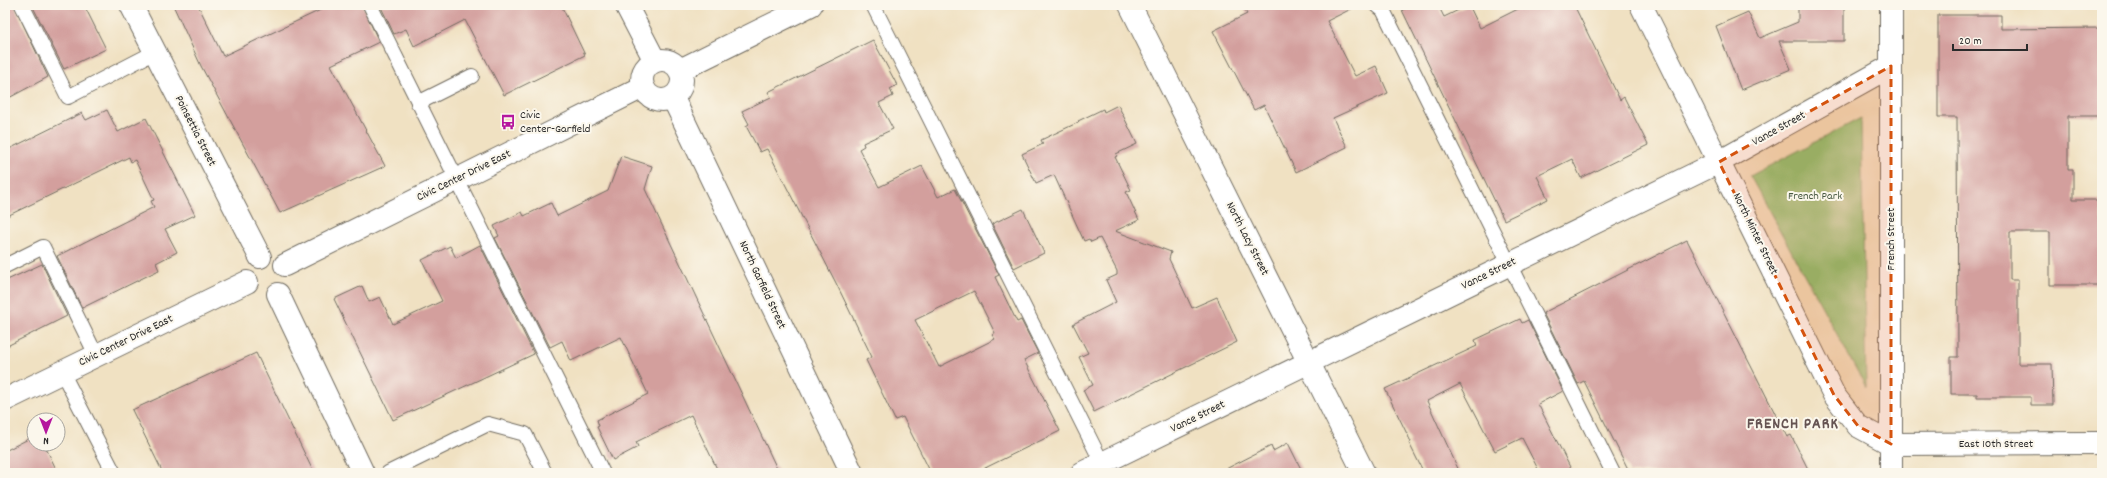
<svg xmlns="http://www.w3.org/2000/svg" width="2107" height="478" viewBox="0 0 2107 478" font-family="Dekko,sans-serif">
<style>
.green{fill:#8ac478;stroke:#5a7852}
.building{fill:#d39f9d;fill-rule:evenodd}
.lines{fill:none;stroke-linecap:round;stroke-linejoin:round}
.service-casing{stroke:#706b60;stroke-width:16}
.minor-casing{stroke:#706b60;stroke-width:24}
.tertiary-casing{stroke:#706b60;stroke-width:24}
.service{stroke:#fff;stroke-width:14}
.minor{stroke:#fff;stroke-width:22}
.tertiary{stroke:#fff;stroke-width:22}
.marked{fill:#d5540f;fill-opacity:0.2;stroke:#d5540f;stroke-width:3;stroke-dasharray:8 5;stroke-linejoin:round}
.labels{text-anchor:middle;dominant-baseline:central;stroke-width:4;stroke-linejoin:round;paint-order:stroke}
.poi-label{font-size:12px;fill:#2b2b2b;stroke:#fbf7ec;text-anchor:start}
.street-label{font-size:12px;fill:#2b2b2b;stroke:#fbf7ec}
.park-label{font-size:12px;fill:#485942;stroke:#fbf7ec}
.district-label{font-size:16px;font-weight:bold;letter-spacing:1px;fill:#665453;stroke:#fbf7ec}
</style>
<rect width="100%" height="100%" fill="#fbf7ec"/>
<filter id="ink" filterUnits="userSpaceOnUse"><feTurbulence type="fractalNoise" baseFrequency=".025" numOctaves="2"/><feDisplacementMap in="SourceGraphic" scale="8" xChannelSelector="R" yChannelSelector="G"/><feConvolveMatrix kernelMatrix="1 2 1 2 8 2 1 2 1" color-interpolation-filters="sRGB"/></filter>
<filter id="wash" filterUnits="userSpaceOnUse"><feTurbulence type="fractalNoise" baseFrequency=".012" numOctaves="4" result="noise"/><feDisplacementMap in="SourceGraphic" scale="16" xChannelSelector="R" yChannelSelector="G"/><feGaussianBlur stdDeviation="0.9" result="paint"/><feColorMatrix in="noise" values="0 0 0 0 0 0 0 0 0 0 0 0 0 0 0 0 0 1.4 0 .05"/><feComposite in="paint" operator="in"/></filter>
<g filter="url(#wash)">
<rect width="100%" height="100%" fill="#f0e1c2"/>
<path class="green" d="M 1861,118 L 1866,387 L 1750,176 Z"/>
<g id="blocks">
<g class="building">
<path d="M 5,5 L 14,5 L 48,77 L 5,100 Z"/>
<path d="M 32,5 L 84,5 L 106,49 L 64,69 Z"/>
<path d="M 173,5 L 198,5 L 223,56 L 331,5 L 362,5 L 379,42 L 331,65 L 385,166 L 280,213 L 201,66 Z"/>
<path d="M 380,5 L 561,5 L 585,55 L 504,95 L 465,20 L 414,46 L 406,29 L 394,34 Z"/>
<path d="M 1242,5 L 1359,5 L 1327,21 L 1355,76 L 1376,66 L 1388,93 L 1333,118 L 1347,147 L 1296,172 L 1264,105 L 1254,110 L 1213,31 L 1247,14 Z"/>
<path d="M 1413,5 L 1438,5 L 1444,17 L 1469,5 L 1480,28 L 1526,5 L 1574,5 L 1620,100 L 1624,97 L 1648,145 L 1581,178 L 1572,159 L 1537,176 L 1548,199 L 1504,220 L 1402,10 Z"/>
<path d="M 1798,5 L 1844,5 L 1844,41 L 1779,41 L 1791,69 L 1741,90 L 1716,26 L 1748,12 L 1760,38 L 1798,22 Z"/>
<path d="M 1938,15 L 2001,15 L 2001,29 L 2102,28 L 2102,116 L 2068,116 L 2068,170 L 2073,170 L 2073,200 L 2102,200 L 2102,285 L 2050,285 L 2050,232 L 2010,232 L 2010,280 L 2018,280 L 2018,364 L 2052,364 L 2053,405 L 2031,405 L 2031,397 L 1977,397 L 1977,394 L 1951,394 L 1951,357 L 1958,357 L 1957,117 L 1938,117 Z"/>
<path d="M 873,40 L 897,85 L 890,89 L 893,96 L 879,103 L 893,129 L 863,143 L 864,146 L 859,149 L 879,187 L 922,166 L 938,197 L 955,189 L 999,275 L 995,277 L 1017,322 L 1021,320 L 1038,353 L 1024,360 L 1060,431 L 975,473 L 931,473 L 903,417 L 895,420 L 866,360 L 872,357 L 836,283 L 767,149 L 760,152 L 746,126 L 749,124 L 742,111 L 771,97 L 768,92 ZM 974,291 L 995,333 L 992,335 L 995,339 L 939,367 L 915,320 Z"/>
<path d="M 1118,105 L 1137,144 L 1116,154 L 1117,156 L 1115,157 L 1131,190 L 1126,192 L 1139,220 L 1115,231 L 1171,252 L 1169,259 L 1192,308 L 1217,297 L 1237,342 L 1094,412 L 1083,390 L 1093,385 L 1079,357 L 1088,353 L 1073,324 L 1116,302 L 1106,280 L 1117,275 L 1117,271 L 1100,238 L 1091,242 L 1089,239 L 1084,241 L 1054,175 L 1036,183 L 1022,154 L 1043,144 L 1041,140 L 1079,122 L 1078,121 L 1103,109 L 1104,112 Z"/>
<path d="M 107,110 L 118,132 L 146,118 L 195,215 L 165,229 L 177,252 L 156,263 L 159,270 L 82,308 L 57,256 L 154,207 L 151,201 L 154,200 L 135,160 L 131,162 L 129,157 L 5,217 L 5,151 L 82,113 L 86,120 Z"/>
<path d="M 621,156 L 652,166 L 645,189 L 779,473 L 719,473 L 691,415 L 636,442 L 638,447 L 613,460 L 597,427 L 599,426 L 597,420 L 648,394 L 621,337 L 571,361 L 562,341 L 550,347 L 495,238 L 499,236 L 494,226 L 522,212 L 524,216 L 551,203 L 557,216 L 608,191 Z"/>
<path d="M 1023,209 L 1044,253 L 1014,268 L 992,224 Z"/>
<path d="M 1687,240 L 1787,437 L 1791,435 L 1810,473 L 1630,473 L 1584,381 L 1578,384 L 1543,313 Z"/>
<path d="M 480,245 L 534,354 L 393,420 L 334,299 L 362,286 L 369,302 L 380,297 L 393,324 L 442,301 L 422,260 L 450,246 L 456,258 Z"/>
<path d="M 42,264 L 67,316 L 5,347 L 5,281 Z"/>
<path d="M 1520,319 L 1522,323 L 1528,320 L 1563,391 L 1538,404 L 1573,473 L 1540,473 L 1522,438 L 1495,451 L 1460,384 L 1427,401 L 1460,473 L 1424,473 L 1409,443 L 1411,442 L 1385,389 L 1477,346 L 1475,340 Z"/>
<path d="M 256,353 L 314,473 L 163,473 L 132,410 Z"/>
<path d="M 34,436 L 34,444 L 44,444 L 58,473 L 5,473 L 5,451 Z"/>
<path d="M 1288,443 L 1303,473 L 1218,473 L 1271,446 L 1273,451 Z"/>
</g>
</g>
</g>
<g filter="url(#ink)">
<use href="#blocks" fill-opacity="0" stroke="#706b60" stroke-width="1"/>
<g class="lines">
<g class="service-casing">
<g id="service">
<path d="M 22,5 L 68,97 L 155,52"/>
<path d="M 370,5 L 603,473"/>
<path d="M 873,5 L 1102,463"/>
<path d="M 1377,5 L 1383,10 L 1613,473"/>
<path d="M 418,103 L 472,76"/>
<path d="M 5,266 L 43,247 L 96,355"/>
<path d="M 62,372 L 114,473"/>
<path d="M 388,473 L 488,424 L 525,434 L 545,473"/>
</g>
</g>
<g class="minor-casing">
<g id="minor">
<path d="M 626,5 L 655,61"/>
<path d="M 1130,5 L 1364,473"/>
<path d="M 1641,5 L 1834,395 L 1858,426 L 1891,444 L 2102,443"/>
<path d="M 673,98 L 852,473"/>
<path d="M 1082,473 L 1719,162 L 1891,66"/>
</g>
</g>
<g class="tertiary-casing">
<g id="tertiary">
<path d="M 131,5 L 260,257"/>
<circle cx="662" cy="80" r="20"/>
<path d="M 680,70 L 811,5"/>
<path d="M 285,265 L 643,87"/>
<path d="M 278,294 L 363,473"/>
<path d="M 5,400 L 247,282"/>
<path d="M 1891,473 L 1891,5"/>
</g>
</g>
<use href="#service" class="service"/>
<use href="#minor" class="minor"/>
<use href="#tertiary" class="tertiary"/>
</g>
</g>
<path class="marked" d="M 1891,66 L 1891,444 L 1858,426 L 1834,395 L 1719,162 Z"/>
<defs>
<g id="bus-bare" transform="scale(1.2)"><path d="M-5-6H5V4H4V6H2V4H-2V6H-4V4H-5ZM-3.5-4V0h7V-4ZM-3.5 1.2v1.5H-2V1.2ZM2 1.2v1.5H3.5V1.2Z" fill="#b5179e" stroke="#fbf7ec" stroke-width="2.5" paint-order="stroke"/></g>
</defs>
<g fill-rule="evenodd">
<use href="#bus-bare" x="508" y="122"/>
</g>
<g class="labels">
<g class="poi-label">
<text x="520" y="115">Civic<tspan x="520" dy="14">Center-Garfield</tspan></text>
</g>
<g class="street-label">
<text transform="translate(1779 129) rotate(-29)">Vance Street</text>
<text transform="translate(195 131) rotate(63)">Poinsettia Street</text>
<text transform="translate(464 176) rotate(-26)">Civic Center Drive East</text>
<text transform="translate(1755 234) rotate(64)">North Minter Street</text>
<text transform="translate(1247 239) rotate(63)">North Lacy Street</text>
<text transform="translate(1891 239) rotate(-90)">French Street</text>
<text transform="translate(1489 274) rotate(-26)">Vance Street</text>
<text transform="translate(762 285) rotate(65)">North Garfield Street</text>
<text transform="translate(126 341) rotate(-26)">Civic Center Drive East</text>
<text transform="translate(1198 417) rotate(-26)">Vance Street</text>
<text x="1996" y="444">East 10th Street</text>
</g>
<g class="park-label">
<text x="1815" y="196">French Park</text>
</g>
<g class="district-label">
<text x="1793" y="424">FRENCH PARK</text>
</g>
</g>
<rect width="2107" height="478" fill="none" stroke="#fbf7ec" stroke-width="20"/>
<g transform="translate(46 432) rotate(180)"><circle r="19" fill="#fbf7ec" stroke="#a8a59f"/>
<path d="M0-3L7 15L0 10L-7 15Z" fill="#b5179e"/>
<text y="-6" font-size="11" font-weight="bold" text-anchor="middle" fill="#2b2b2b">N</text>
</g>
<path d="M1953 44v6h74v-6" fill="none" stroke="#2b2b2b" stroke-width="2"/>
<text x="1959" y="44" font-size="12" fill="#2b2b2b" stroke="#fbf7ec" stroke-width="3" paint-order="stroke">20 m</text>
</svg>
